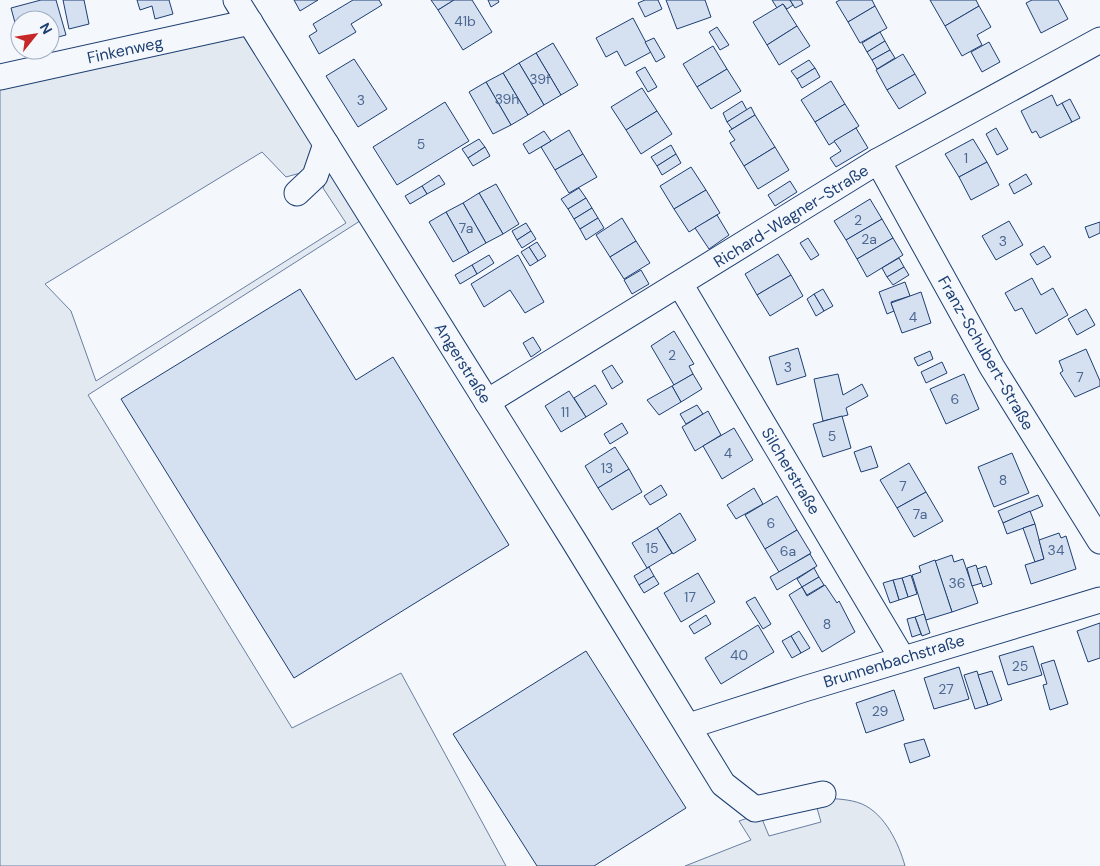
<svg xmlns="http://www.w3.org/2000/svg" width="1100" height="866" viewBox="0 0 1100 866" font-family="'DM Sans',sans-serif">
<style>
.green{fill:#e3e9f0;stroke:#687fa3}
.building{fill:#d5e0f0;stroke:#1d3f73}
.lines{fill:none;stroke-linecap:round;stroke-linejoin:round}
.minor-casing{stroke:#1d3f73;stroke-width:27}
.minor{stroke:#f4f7fb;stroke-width:25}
.labels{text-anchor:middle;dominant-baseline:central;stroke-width:4;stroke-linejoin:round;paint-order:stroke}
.number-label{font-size:14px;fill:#4b6792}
.street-label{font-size:16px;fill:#1d3f73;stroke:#f4f7fb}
</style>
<rect width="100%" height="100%" fill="#f4f7fb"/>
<g class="green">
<path d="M 249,27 L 314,142 L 304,172 L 286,177 L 262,152 L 45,284 L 71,311 L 96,381 L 346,223 L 323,188 L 332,169 L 363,219 L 88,395 L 292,728 L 401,673 L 506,866 L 0,866 L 0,78 Z"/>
<path d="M 824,798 C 836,799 850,799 862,804 C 885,814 899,844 905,866 L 685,866 L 751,840 L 739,821 L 760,814 L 769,836 L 821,822 L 815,801 Z"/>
</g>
<g class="building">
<path d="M 41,0 L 56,0 L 66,35 L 50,39 L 50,20 L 20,20 L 20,41 L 11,8 Z"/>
<path d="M 63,0 L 84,0 L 89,24 L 69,29 Z"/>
<path d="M 137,0 L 169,0 L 173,14 L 155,19 L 152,6 L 140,10 Z"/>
<path d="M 294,0 L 318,0 L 300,11 Z"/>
<path d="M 353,0 L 379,0 L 382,5 L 351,24 L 356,32 L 319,54 L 309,36 L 317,31 L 313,24 Z"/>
<path d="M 431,0 L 454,0 L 438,10 Z"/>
<path d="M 454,0 L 472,0 L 492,32 L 463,50 L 438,10 Z"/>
<path d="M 488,0 L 498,0 L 499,2 L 491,7 Z"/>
<path d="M 645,0 L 658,0 L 662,9 L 645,17 L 638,3 Z"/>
<path d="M 666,0 L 705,0 L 711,17 L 677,29 Z"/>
<path d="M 772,0 L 790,0 L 793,5 L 787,9 L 783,4 L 777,8 Z"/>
<path d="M 790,0 L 801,0 L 803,4 L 795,8 Z"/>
<path d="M 840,0 L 872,0 L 875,6 L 848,22 L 836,2 Z"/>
<path d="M 930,0 L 976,0 L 979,6 L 945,26 Z"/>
<path d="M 1032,0 L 1058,0 L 1068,19 L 1041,33 L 1026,3 Z"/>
<path d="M 783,4 L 797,26 L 767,45 L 753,22 Z"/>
<path d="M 875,6 L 887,28 L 860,43 L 848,22 Z"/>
<path d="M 979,6 L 991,27 L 977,35 L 982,45 L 962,56 L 945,26 Z"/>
<path d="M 633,18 L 651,52 L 625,66 L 617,51 L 606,57 L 596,38 Z"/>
<path d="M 797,26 L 810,46 L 779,65 L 767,45 Z"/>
<path d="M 717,27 L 729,45 L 720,50 L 709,32 Z"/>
<path d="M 880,32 L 885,41 L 867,52 L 862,43 Z"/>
<path d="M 654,38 L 665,57 L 656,62 L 645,42 Z"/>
<path d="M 885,41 L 890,50 L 872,60 L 867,52 Z"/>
<path d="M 989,42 L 1000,62 L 982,72 L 971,52 Z"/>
<path d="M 553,43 L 578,85 L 561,95 L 536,53 Z"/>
<path d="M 713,46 L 727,69 L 697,87 L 683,64 Z"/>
<path d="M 890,50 L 895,58 L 877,69 L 872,60 Z"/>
<path d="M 536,53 L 561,95 L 544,105 L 519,63 Z"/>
<path d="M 903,54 L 915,74 L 887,90 L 876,70 Z"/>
<path d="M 354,59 L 387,109 L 358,127 L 326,76 Z"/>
<path d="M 809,60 L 815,68 L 797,79 L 791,71 Z"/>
<path d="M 519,63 L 544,105 L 528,115 L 503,73 Z"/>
<path d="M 645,67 L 657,87 L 648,92 L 636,72 Z"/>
<path d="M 815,68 L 820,77 L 802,88 L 797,79 Z"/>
<path d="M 727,69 L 741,91 L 711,109 L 697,87 Z"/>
<path d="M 503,73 L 528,115 L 511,125 L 486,82 Z"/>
<path d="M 915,74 L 926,93 L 899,109 L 887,90 Z"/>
<path d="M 831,81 L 845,104 L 815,122 L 801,100 Z"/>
<path d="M 486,82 L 511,125 L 493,134 L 469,92 Z"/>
<path d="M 642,88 L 657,111 L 626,130 L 611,107 Z"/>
<path d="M 1052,95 L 1057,106 L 1062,103 L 1072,122 L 1040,138 L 1036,131 L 1032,133 L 1021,111 Z"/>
<path d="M 1070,99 L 1080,118 L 1072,122 L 1062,103 Z"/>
<path d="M 742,101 L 747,110 L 727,122 L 723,113 Z"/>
<path d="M 445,102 L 469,141 L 397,185 L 373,147 Z"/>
<path d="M 845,104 L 859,126 L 829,145 L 815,122 Z"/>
<path d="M 751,107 L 755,115 L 732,129 L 727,122 Z"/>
<path d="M 657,111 L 672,134 L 641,154 L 626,130 Z"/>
<path d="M 755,115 L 775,147 L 744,166 L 730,143 L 735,140 L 729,131 Z"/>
<path d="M 856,128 L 868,148 L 836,167 L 830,158 L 841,151 L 834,141 Z"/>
<path d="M 996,128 L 1008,149 L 997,155 L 986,134 Z"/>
<path d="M 569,130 L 583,154 L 555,170 L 541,147 Z"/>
<path d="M 544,131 L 551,141 L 529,154 L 523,144 Z"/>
<path d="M 479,139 L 485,147 L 468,158 L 462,149 Z"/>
<path d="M 973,139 L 987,162 L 959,177 L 945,154 Z"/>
<path d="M 671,145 L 676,154 L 657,166 L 651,157 Z"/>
<path d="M 485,147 L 490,156 L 473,166 L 468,158 Z"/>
<path d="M 775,147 L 789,170 L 758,189 L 744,166 Z"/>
<path d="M 583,154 L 597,177 L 569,193 L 555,170 Z"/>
<path d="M 676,154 L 681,163 L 662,175 L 657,166 Z"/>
<path d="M 987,162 L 999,185 L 971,200 L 959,177 Z"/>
<path d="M 691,167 L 706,190 L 674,209 L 660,186 Z"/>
<path d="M 1026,174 L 1032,184 L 1014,194 L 1009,184 Z"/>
<path d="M 439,175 L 445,184 L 427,194 L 422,186 Z"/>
<path d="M 790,181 L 797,192 L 775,206 L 768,195 Z"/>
<path d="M 496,184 L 519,224 L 503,234 L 479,193 Z"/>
<path d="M 422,186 L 427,194 L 410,204 L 405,196 Z"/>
<path d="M 579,188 L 586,198 L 568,209 L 561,199 Z"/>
<path d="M 706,190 L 720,213 L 689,232 L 674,209 Z"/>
<path d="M 479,193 L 503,234 L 486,243 L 463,203 Z"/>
<path d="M 586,198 L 592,208 L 574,219 L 568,209 Z"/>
<path d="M 870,199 L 882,219 L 846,240 L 834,221 Z"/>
<path d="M 463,203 L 486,243 L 469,253 L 446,212 Z"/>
<path d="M 592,208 L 598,218 L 580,229 L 574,219 Z"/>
<path d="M 446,212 L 469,253 L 453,262 L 429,222 Z"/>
<path d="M 717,215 L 729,235 L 709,249 L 695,228 Z"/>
<path d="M 598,218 L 604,228 L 586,240 L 580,229 Z"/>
<path d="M 622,218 L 636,241 L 610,257 L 596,235 Z"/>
<path d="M 882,219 L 893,238 L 857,259 L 846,240 Z"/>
<path d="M 1009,221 L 1023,245 L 996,260 L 982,236 Z"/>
<path d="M 1100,222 L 1100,233 L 1089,238 L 1085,227 Z"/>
<path d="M 526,223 L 531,231 L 517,240 L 512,231 Z"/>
<path d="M 531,231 L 536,239 L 522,248 L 517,240 Z"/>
<path d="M 808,238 L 819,255 L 811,260 L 800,243 Z"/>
<path d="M 893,238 L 903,255 L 867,277 L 857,259 Z"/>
<path d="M 636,241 L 650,263 L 624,279 L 610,257 Z"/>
<path d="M 537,242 L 546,256 L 538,261 L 529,247 Z"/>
<path d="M 1044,246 L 1051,257 L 1037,265 L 1030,254 Z"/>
<path d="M 529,247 L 538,261 L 530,266 L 521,252 Z"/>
<path d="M 778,254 L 791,275 L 757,295 L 745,274 Z"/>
<path d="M 489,255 L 494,263 L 477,274 L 472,265 Z"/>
<path d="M 518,255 L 544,302 L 525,313 L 510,290 L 484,307 L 471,284 Z"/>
<path d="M 899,258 L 904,267 L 887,277 L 882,268 Z"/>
<path d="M 472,265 L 477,274 L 460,284 L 455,275 Z"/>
<path d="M 904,267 L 909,275 L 893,285 L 887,277 Z"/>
<path d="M 641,270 L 649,284 L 632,294 L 624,280 Z"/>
<path d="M 791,275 L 803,296 L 770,316 L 757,295 Z"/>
<path d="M 1032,278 L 1041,295 L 1053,288 L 1068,315 L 1036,334 L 1022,308 L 1015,311 L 1005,293 Z"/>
<path d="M 905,282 L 910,296 L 891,302 L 894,311 L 887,314 L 879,292 Z"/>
<path d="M 300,289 L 356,380 L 393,357 L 509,545 L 294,678 L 121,399 Z"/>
<path d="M 823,289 L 833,306 L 824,311 L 814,294 Z"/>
<path d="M 921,292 L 931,323 L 902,333 L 891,303 Z"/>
<path d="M 814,294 L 824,311 L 816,316 L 807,299 Z"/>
<path d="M 1086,309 L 1095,325 L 1077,335 L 1068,319 Z"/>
<path d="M 674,331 L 694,364 L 689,366 L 693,374 L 674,385 L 651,346 Z"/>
<path d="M 533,337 L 541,350 L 531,357 L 523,343 Z"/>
<path d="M 798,348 L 806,376 L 777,385 L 769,357 Z"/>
<path d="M 1086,349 L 1100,381 L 1100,386 L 1075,397 L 1060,373 L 1063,371 L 1059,361 Z"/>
<path d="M 930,351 L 933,359 L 918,366 L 914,358 Z"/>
<path d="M 942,362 L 947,373 L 926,383 L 921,372 Z"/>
<path d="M 612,365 L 623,382 L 612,389 L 602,371 Z"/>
<path d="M 693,374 L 702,389 L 681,402 L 672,386 Z"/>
<path d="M 838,374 L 843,395 L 862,384 L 868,396 L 846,408 L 848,415 L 823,421 L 814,379 Z"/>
<path d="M 964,374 L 979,409 L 946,424 L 930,389 Z"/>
<path d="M 595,385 L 607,404 L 586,417 L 574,398 Z"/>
<path d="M 672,386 L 681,402 L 659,415 L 647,400 Z"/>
<path d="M 569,391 L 586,417 L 561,432 L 545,406 Z"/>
<path d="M 697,405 L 703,414 L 686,424 L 680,414 Z"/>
<path d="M 708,411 L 721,435 L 695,451 L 682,427 Z"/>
<path d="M 842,416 L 851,448 L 823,457 L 813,424 Z"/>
<path d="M 622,423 L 628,433 L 610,444 L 604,434 Z"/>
<path d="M 734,428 L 753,460 L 722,479 L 703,446 Z"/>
<path d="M 871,446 L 878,467 L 861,472 L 854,452 Z"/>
<path d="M 615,447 L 629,469 L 598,488 L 585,466 Z"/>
<path d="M 1012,453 L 1029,493 L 994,507 L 978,467 Z"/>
<path d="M 909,463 L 926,492 L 897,508 L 880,480 Z"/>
<path d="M 629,469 L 642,492 L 612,510 L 598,488 Z"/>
<path d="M 661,485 L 667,495 L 650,505 L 644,496 Z"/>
<path d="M 754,488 L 763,504 L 736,519 L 727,505 Z"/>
<path d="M 926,492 L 943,521 L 914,537 L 897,508 Z"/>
<path d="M 1038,495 L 1043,506 L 1003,523 L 998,511 Z"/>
<path d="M 777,496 L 797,530 L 765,549 L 745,515 Z"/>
<path d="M 1030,511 L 1035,524 L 1007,534 L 1003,523 Z"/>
<path d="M 680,513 L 696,540 L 673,554 L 657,528 Z"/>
<path d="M 1035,524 L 1044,559 L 1035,562 L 1023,528 Z"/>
<path d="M 657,528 L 672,553 L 647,568 L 632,543 Z"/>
<path d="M 797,530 L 811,553 L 779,572 L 765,549 Z"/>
<path d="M 1059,533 L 1061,538 L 1066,536 L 1076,569 L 1031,584 L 1025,565 L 1044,559 L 1039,540 Z"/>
<path d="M 810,554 L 817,566 L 777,590 L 770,577 Z"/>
<path d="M 952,555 L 954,562 L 963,559 L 978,603 L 952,612 L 935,561 Z"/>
<path d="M 935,560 L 952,612 L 926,620 L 912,575 L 921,572 L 919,566 Z"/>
<path d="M 976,565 L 982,583 L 972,586 L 967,568 Z"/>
<path d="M 986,566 L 992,584 L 983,587 L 977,569 Z"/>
<path d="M 649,567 L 654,576 L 639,585 L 634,576 Z"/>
<path d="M 814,568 L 819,577 L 802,587 L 797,579 Z"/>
<path d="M 698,573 L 715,602 L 681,622 L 664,593 Z"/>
<path d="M 911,575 L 917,594 L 908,597 L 902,578 Z"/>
<path d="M 654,576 L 659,584 L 644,593 L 639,585 Z"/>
<path d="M 819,577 L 824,585 L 807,595 L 802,587 Z"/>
<path d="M 902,578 L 908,597 L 899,600 L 893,580 Z"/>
<path d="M 893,580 L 899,600 L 890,603 L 883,583 Z"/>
<path d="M 825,585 L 837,603 L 839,601 L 855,632 L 822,652 L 789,595 L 802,587 L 807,596 Z"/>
<path d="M 755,597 L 771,624 L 763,629 L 746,602 Z"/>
<path d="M 924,614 L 930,633 L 922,636 L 915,617 Z"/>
<path d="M 706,615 L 711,624 L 694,634 L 689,626 Z"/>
<path d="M 915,617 L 921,634 L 912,637 L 907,619 Z"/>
<path d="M 1100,623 L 1100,658 L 1088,662 L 1077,631 Z"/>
<path d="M 758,625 L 774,652 L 721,684 L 705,658 Z"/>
<path d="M 799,631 L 810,648 L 801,653 L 791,636 Z"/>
<path d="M 791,636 L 801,653 L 792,658 L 782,641 Z"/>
<path d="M 1033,646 L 1042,675 L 1008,685 L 999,656 Z"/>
<path d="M 586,651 L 686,808 L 594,866 L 537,866 L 453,734 Z"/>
<path d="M 1054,660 L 1068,704 L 1050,710 L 1043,685 L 1047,684 L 1041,664 Z"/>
<path d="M 959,667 L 969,699 L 934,709 L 924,678 Z"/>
<path d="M 977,671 L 988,705 L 975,709 L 964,675 Z"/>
<path d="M 992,671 L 1002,700 L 988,705 L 978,675 Z"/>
<path d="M 894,690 L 904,720 L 866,733 L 856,703 Z"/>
<path d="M 924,739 L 930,756 L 910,763 L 904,744 Z"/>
</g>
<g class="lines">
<g class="minor-casing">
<g id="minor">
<path d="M 236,0 L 574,541 L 723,784 L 755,809 L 823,794"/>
<path d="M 0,77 L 250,22"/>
<path d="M 878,161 L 992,367 L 1100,541"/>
<path d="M 297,193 L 315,176 L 326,144"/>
<path d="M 680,284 L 902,658"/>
<path d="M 487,402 L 878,161 L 1100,40"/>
<path d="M 689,726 L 804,689 L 1100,600"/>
</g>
</g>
<use href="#minor" class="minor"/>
</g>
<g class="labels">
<g class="number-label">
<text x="465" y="21">41b</text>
<text x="540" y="79">39f</text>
<text x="507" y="99">39h</text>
<text x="361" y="100">3</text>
<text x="421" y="144">5</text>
<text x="966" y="158">1</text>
<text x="858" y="220">2</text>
<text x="466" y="228">7a</text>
<text x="869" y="239">2a</text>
<text x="1003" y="241">3</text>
<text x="913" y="317">4</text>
<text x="672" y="355">2</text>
<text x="788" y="367">3</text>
<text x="1080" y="377">7</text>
<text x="955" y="399">6</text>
<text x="565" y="412">11</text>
<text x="832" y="436">5</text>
<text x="728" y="453">4</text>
<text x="607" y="468">13</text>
<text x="1003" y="480">8</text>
<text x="903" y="486">7</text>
<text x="920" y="514">7a</text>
<text x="771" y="523">6</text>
<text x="652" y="548">15</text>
<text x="1056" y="550">34</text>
<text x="788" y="551">6a</text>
<text x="957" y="583">36</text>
<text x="690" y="597">17</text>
<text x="827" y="624">8</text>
<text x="739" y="655">40</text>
<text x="1020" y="666">25</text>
<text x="946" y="689">27</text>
<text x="880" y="711">29</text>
</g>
<g class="street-label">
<text transform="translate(125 50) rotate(-12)">Finkenweg</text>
<text transform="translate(791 216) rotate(-32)">Richard-Wagner-Straße</text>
<text transform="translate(986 353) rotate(60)">Franz-Schubert-Straße</text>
<text transform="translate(463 363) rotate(58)">Angerstraße</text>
<text transform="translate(791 471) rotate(59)">Silcherstraße</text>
<text transform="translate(894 661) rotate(-17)">Brunnenbachstraße</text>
</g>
</g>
<g transform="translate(35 35) rotate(60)"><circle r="24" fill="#f4f7fb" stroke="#9eadc5"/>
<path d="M0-4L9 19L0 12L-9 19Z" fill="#c62828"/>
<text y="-8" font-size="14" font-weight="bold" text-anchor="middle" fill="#1d3f73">N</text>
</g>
</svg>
